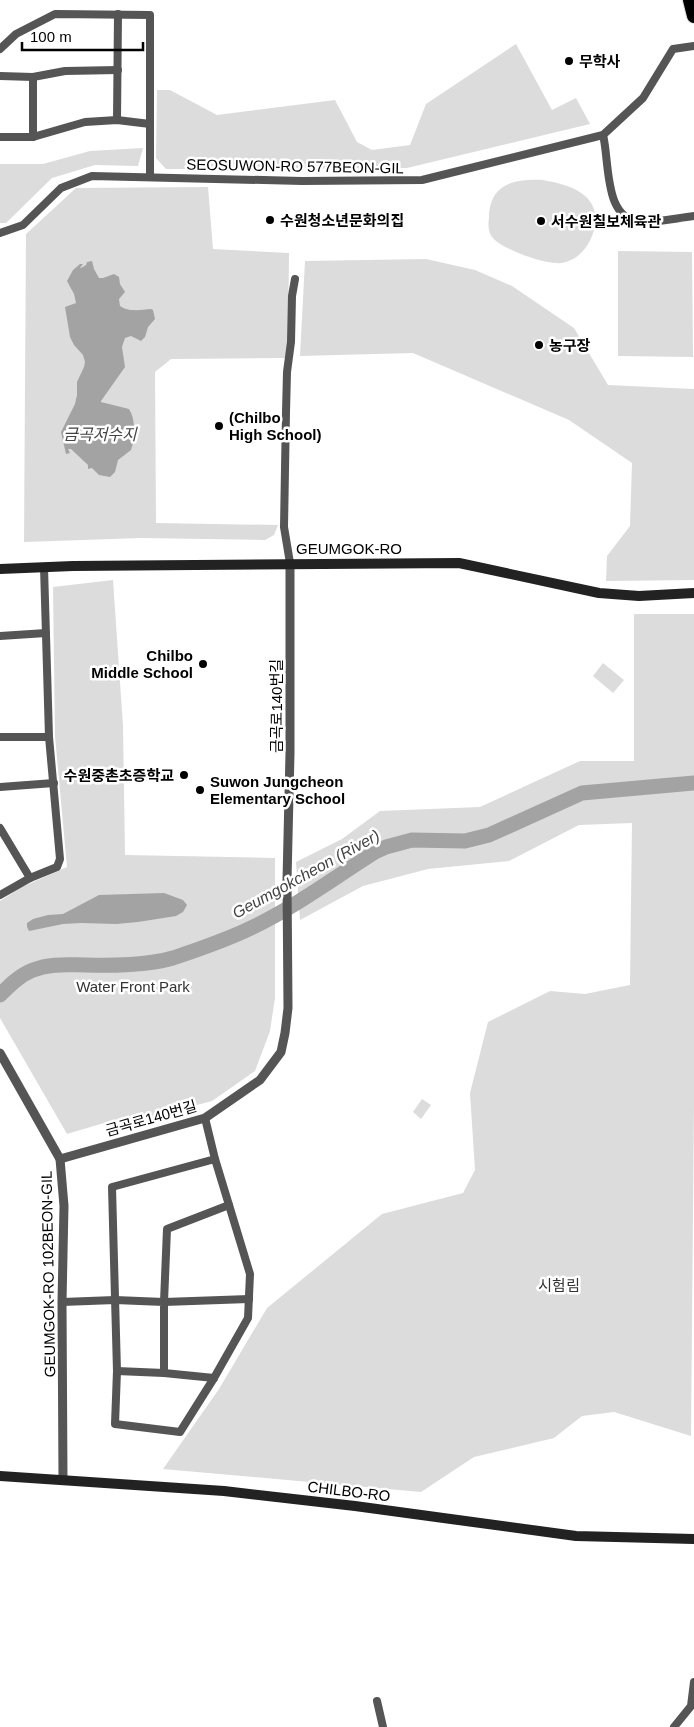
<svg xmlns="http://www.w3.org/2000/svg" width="694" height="1727" viewBox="0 0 694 1727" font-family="Arial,'Noto Sans KR',sans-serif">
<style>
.green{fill:#dcdcdc}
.water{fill:#a3a3a3}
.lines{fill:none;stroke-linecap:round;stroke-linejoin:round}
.river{stroke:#a3a3a3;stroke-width:15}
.motorway-casing{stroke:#dbdbdb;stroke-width:16}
.minor{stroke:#555;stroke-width:8}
.tertiary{stroke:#555;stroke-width:9}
.secondary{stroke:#222;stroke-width:10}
.motorway{stroke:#000;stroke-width:14}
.poi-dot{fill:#000;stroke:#fff;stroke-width:2}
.labels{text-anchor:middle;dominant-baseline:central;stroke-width:5;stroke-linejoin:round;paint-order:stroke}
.poi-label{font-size:15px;font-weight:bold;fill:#000;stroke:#fff;text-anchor:start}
.street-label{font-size:15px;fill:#000;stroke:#fff}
.park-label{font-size:15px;fill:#333;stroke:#fff}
.water-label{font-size:16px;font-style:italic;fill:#444;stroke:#fff}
</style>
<rect width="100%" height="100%" fill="#fff"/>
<g class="green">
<path d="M 516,44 L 552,110 L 576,98 L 590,124 L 407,168 L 166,169 L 156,158 L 157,90 L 170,90 L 217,115 L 335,100 L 357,142 L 372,150 L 410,145 L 426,104 Z"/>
<path d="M 143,148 L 138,166 L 95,165 L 52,178 L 6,223 L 0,223 L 0,164 L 43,164 L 90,151 Z"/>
<path d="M 543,180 C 558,183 574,186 585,196 C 606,213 592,251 571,260 C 566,262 561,264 556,263 C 542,263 502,249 493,238 C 488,233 488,224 489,217 C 490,183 515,179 543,180 Z"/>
<path d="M 208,187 L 213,249 L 289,253 L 288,348 L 285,358 L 171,359 L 155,372 L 156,523 L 278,525 L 274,535 L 265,540 L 141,538 L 24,542 L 26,234 L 76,188 Z"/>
<path d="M 618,251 L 692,252 L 693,357 L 618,356 Z"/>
<path d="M 426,259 L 475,270 L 512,286 L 574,328 L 608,385 L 694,389 L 694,580 L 606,581 L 607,556 L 630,526 L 632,463 L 569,420 L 413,353 L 300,356 L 305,261 Z"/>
<path d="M 113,580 L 123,726 L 125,855 L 275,858 L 275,998 L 270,1031 L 255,1071 L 212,1101 L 129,1123 L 104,1123 L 67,1134 L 0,1018 L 0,901 L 22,887 L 67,867 L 55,736 L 53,587 Z"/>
<path d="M 634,614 L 694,614 L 694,1101 L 691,1436 L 614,1412 L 582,1416 L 554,1438 L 474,1457 L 421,1492 L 163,1469 L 219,1389 L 267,1308 L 382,1214 L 463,1193 L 475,1170 L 470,1093 L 488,1022 L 550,991 L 585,994 L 630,985 L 632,823 L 579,825 L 509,861 L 428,869 L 363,886 L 300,920 L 296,862 L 342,839 L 380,811 L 480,807 L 580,761 L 634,761 Z"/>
<path d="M 603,663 L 624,680 L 613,693 L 593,676 Z"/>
<path d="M 422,1099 L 431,1105 L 421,1119 L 413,1112 Z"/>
</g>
<g class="water">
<path d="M 92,261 L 94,269 L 99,278 L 103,278 L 114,274 L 119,277 L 120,284 L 125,292 L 119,299 L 120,306 C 128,312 141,310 151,309 L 153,310 L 155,319 L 148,327 L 145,337 L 141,341 L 131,336 L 125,338 L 122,347 L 125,367 L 101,401 L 101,402 L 129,409 C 136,419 135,439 131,450 L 118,460 L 115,472 L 110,477 L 99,475 L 92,468 L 88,469 L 88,465 L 71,449 L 68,449 L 70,453 L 66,454 L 61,432 L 75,404 L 77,395 L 77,382 L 84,367 L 85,362 L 83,355 L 74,345 L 70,337 L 65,307 L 76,303 L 74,294 L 67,281 L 73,270 L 80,264 L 83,264 L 80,268 L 81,268 L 86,265 L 87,262 Z"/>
<path d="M 164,893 L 183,900 L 187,905 L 183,912 L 176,916 L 138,922 L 116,924 L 81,923 L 63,924 L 29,931 L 27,927 L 27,923 L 33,919 L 48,915 L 63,914 L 99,895 Z"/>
</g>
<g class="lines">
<path class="river" d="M 0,995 C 10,985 20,975 33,970 C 51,963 68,965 86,965 C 111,966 149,965 173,958 C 200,949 226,940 251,928 C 295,907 334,878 375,852 L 386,847 L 412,840 L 465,841 L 489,835 L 582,793 L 694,783"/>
<g class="motorway-casing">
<path id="motorway" d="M 690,0 L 694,16"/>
</g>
<g class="minor">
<path d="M 0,49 L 16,34 L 55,14 L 150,15 L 150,177"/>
<path d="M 0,76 L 33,77 L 65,71 L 118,70"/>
<path d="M 33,77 L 33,137"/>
<path d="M 117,120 L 118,14"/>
<path d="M 603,135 C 610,162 603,222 643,222 C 660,222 677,218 694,216"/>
<path d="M 0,137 L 33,137 L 85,122 L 117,120 L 150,124"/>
<path d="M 0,233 L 23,225 L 61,188 L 92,176 L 302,181 L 422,180 L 603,135 L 643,98 L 673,49 L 694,46"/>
<path d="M 290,563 L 284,527 L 286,412 L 287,372 L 291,342 L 292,296 L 295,279"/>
<path d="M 0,636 L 46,633"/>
<path d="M 0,737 L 49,737"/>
<path d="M 0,787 L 54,783"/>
<path d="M 0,828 L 30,878"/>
<path d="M 0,895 L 30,878 L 57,867 L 60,859 L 49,737 L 44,567"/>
<path d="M 205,1118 L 215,1159 L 250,1274 L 248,1318 L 214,1378 L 180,1432 L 115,1424 L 117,1371 L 112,1187 L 215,1159"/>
<path d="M 229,1205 L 167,1229 L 164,1302 L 249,1299"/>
<path d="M 62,1302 L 115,1300 L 164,1302 L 164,1373"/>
<path d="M 117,1371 L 164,1373 L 214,1378"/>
<path d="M 377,1701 L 383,1727"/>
<path d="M 674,1727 L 691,1706 L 694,1682"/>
</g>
<g class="tertiary">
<path d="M 0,1053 L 60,1159 L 64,1206 L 62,1302 L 63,1480"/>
<path d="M 60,1159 L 205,1118 L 260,1080 L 281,1052 L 285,1033 L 288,1008 L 287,880 L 290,753 L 290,563"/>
</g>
<g class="secondary">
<path d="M 0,569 L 73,566 L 459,563 L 599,593 L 639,596 L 694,593"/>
<path d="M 0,1476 L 224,1491 L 355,1506 L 576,1536 L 694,1539"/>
</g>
<use href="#motorway" class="motorway"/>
</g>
<g class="poi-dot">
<circle cx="569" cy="61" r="5"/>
<circle cx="270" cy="220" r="5"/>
<circle cx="541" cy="221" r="5"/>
<circle cx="539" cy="345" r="5"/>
<circle cx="219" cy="426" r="5"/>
<circle cx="203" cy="664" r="5"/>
<circle cx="184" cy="775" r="5"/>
<circle cx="200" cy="790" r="5"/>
</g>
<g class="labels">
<g class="poi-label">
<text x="579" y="61">무학사</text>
<text x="280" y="220">수원청소년문화의집</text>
<text x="551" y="221">서수원칠보체육관</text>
<text x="549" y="345">농구장</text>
<text x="229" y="417">(Chilbo<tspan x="229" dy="17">High School)</tspan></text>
<text x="193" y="655" text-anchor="end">Chilbo<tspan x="193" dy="17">Middle School</tspan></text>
<text x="174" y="775" text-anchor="end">수원중촌초증학교</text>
<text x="210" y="781">Suwon Jungcheon<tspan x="210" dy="17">Elementary School</tspan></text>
</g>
<g class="street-label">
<text transform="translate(295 166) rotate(1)">SEOSUWON-RO 577BEON-GIL</text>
<text x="349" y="548">GEUMGOK-RO</text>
<text transform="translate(276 706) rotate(-90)">금곡로140번길</text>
<text transform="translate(151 1118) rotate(-16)">금곡로140번길</text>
<text transform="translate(48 1274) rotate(-91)">GEUMGOK-RO 102BEON-GIL</text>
<text transform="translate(349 1491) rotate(7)">CHILBO-RO</text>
</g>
<g class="park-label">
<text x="133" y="986">Water Front Park</text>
<text x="559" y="1285">시험림</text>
</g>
<g class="water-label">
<text x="100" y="434">금곡저수지</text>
<text transform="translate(306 874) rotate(-29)">Geumgokcheon (River)</text>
</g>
</g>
<path d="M22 42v8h121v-8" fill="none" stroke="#000000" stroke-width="2.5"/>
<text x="30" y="42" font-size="15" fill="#000000" stroke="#ffffff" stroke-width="4" paint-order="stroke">100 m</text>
</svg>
